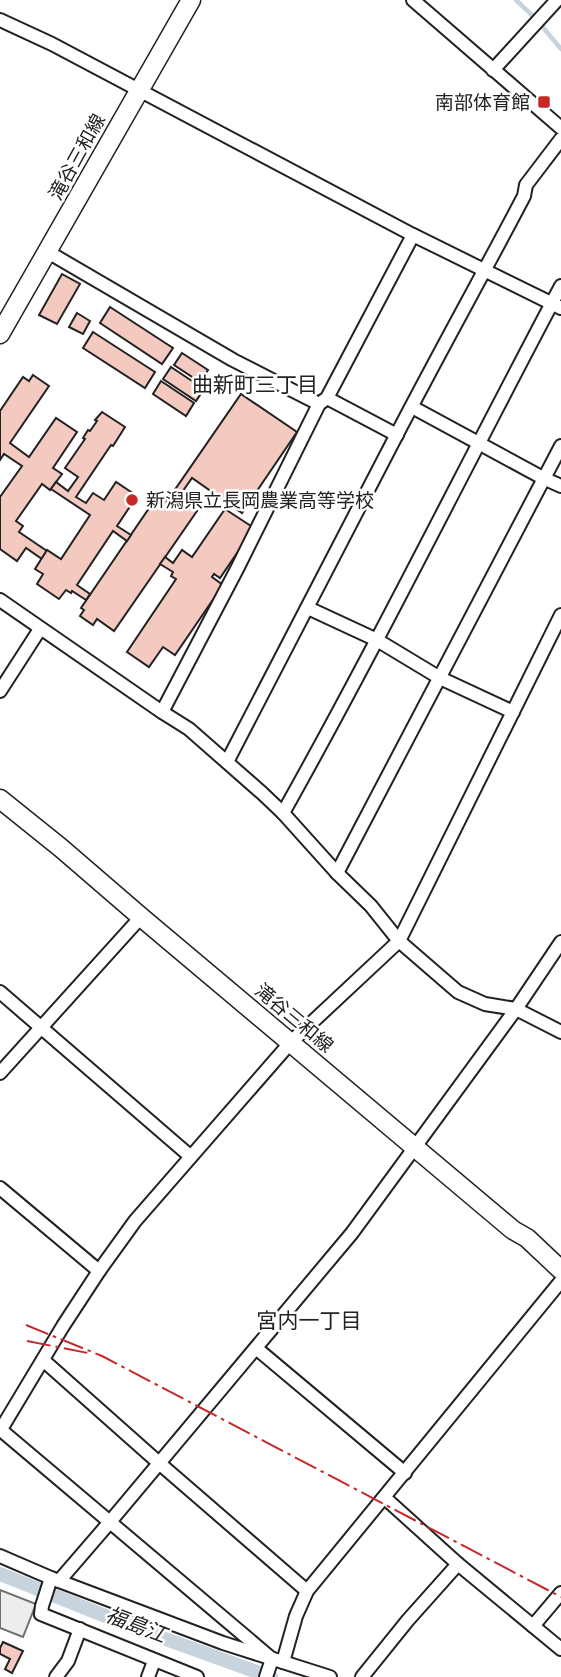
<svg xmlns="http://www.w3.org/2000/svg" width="561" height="1677" viewBox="0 0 561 1677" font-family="'Fira Sans Condensed','Noto Sans JP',sans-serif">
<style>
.parking{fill:#ededed;stroke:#6f6f6f;stroke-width:2}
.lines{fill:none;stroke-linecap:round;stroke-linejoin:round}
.stream{stroke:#c7d3dd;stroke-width:4.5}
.canal{stroke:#c7d3dd;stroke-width:14}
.building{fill:#f3c9c0;stroke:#222;stroke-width:2}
.street-casing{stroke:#222;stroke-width:16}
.secondary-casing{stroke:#222;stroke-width:21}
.street{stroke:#fff;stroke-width:12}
.secondary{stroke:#fff;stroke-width:18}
.power{stroke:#c62828;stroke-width:2;stroke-dasharray:24 5 3.5 5;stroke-linecap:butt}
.poi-dot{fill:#c62828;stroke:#fff;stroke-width:2.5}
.labels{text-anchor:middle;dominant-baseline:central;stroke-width:5;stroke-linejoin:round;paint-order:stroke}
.poi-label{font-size:19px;fill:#222;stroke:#fff;text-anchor:end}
.street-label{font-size:19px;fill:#222;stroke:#fff}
.neighbourhood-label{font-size:21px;fill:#222;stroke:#fff}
.water-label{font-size:21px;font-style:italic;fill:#222;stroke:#fff}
</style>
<rect width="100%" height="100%" fill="#fff"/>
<path class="parking" d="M 0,1590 L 36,1604 L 23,1637 L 0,1628 Z"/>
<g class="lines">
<path class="stream" d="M 516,0 L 536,19 L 561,49"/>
<path class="canal" d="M 0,1574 L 138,1629 L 271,1677"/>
</g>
<g class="building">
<path d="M 62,274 L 80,284 L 57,324 L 39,315 Z"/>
<path d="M 110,307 L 173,348 L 162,364 L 100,323 Z"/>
<path d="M 77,313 L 90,321 L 83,334 L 69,327 Z"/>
<path d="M 93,332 L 155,372 L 145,388 L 83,348 Z"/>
<path d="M 182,353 L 208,370 L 200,382 L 174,365 Z"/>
<path d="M 171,367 L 204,389 L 196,401 L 163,379 Z"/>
<path d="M 33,375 L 49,386 L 10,443 L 29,457 L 56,418 L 77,432 L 53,468 L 62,474 L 50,490 L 42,484 L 16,521 L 23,526 L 19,532 L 47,551 L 42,559 L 26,548 L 17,561 L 0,549 L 0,497 L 22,466 L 4,454 L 0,460 L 0,411 L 23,377 L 29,381 Z"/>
<path d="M 161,381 L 194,403 L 186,416 L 153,394 Z"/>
<path d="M 241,394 L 297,432 L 242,513 L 192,478 L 178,498 L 197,511 L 114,631 L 97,619 L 93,625 L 80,616 L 84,610 L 81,608 L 158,495 L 167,501 Z"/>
<path d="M 102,412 L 125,427 L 113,446 L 111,445 L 76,497 L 86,503 L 93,493 L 104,500 L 116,482 L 137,496 L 117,526 L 131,535 L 127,541 L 113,531 L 77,585 L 90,594 L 86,600 L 72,591 L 71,593 L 66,590 L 59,599 L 37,584 L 43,574 L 35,569 L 47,550 L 61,559 L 90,515 L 51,489 L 56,482 L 68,491 L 78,477 L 65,468 L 85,439 L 83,438 L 88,430 L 90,431 L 97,421 L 95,420 Z"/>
<path d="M 225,509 L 254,528 L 220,578 L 214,574 L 212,577 L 223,585 L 175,655 L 163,647 L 149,667 L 127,652 L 176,579 L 171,576 L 173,572 L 160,564 L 165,557 L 173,563 L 182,550 L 192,557 Z"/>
<path d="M 3,1642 L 23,1651 L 12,1673 L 5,1669 L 10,1659 L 0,1654 L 0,1648 Z"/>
</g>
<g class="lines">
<g class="street-casing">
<g id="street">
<path d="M 413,0 L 561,128"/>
<path d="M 0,20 L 52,44 L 413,235 L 561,308"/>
<path d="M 493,70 L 557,0"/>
<path d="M 48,252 L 233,360 L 319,404"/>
<path d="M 327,398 L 397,435"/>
<path d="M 412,407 L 543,478 L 561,486"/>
<path d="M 0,600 L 162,712 L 189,729 L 262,793 L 283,813 L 337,873 L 371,906 L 399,941 L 451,986 L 458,992 L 485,1004 L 516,1009 L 561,1032"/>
<path d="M 308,608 L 377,640 L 440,678 L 513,712"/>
<path d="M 0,691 L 40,629"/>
<path d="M 162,712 L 237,569 L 319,404 L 327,398 L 413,235"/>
<path d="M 227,762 C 284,653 340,544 396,436 C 438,355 482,276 524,196 L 526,185 L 561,139"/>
<path d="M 283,813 C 380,640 468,461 561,286"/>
<path d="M 337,873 L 561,446"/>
<path d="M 0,992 L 190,1156"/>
<path d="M 0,1073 L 141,917"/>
<path d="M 0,1188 L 99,1271"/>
<path d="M 256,1348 L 405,1473"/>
<path d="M 43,1360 L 159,1463 L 307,1591"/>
<path d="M 1,1430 L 272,1659"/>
<path d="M 0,1431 L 63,1326 L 99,1271 L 135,1221 L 291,1042 L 399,941 L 561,615"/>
<path d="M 385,1498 L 458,1564 L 561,1649"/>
<path d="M 0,1556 L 51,1578 L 223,1643 L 330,1677"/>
<path d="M 51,1578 L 42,1606 L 41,1614 L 197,1677"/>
<path d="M 59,1581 L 109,1523 L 352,1233 L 516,1009 L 561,942"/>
<path d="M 533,1626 L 561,1593"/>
<path d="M 283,1662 L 296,1616 L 307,1591 L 561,1281"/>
<path d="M 56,1677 L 68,1661 L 80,1629"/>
<path d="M 148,1677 L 154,1661"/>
<path d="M 266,1677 L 272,1659"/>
<path d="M 362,1677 L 408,1620 L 458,1564"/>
</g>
</g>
<g class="secondary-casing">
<g id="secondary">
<path d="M 0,334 L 191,0"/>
<path d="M 0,799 L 61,848 L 141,917 L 513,1230 L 527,1238 L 561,1270"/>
</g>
</g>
<use href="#street" class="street"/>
<use href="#secondary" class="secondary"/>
<g class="power">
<path d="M 26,1325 L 102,1356 L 561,1597"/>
<path d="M 27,1341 L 88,1353"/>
</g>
</g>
<g class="poi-dot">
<rect x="537" y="95" width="14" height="14" rx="3.5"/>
<circle cx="132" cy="500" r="7"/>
</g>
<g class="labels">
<g class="poi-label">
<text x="530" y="102">南部体育館</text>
<text x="146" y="500" text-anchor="start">新潟県立長岡農業高等学校</text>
</g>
<g class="street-label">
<text transform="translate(77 157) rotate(-61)">滝谷三和線</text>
<text transform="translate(294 1018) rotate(40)">滝谷三和線</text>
</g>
<g class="neighbourhood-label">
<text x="255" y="385">曲新町三丁目</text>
<text x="309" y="1321">宮内一丁目</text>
</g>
<g class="water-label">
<text transform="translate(136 1625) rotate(21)">福島江</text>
</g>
</g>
</svg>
